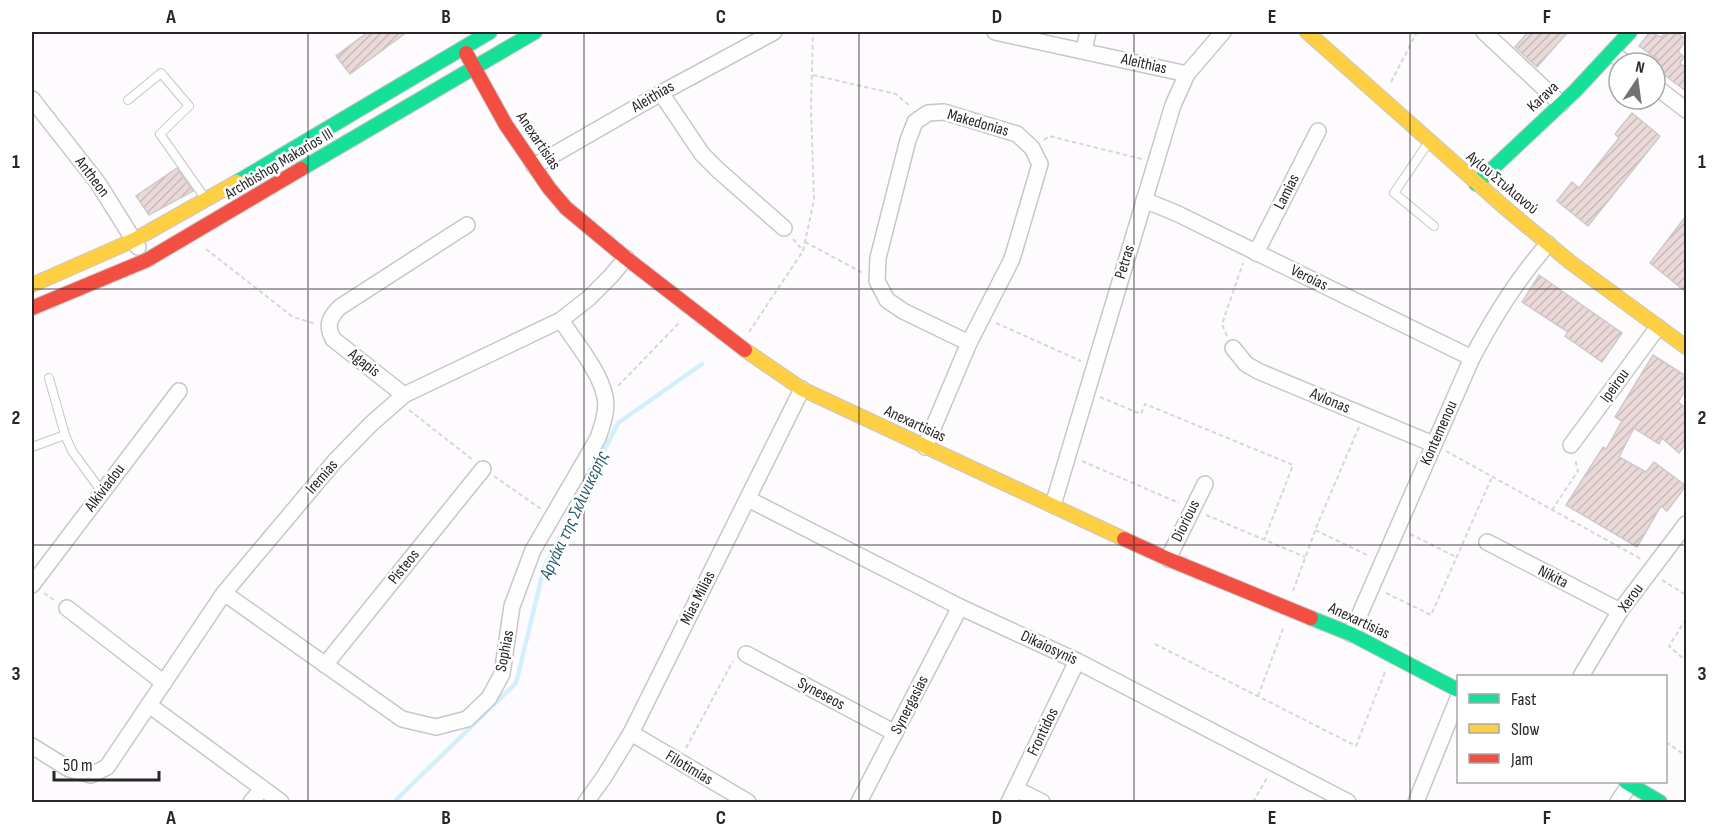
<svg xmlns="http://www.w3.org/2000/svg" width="1718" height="834" viewBox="0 0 1718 834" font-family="'Sofia Sans Condensed',sans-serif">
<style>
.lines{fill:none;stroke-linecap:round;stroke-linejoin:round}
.stream{stroke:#d3effe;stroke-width:4.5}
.building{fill:url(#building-hatch);stroke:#cdcaca;stroke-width:1.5}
.lane-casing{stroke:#c8c7c8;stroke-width:10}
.street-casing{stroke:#c8c7c8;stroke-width:18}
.fast-casing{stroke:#c8c7c8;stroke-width:16}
.slow-casing{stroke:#c8c7c8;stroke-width:16}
.jam-casing{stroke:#c8c7c8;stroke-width:16}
.path{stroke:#d8d7d8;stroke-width:2;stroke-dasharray:4.5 3;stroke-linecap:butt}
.lane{stroke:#fffeff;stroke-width:8}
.street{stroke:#fffeff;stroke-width:15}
.fast{stroke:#16e098;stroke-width:14}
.slow{stroke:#ffcf43;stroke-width:14}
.jam{stroke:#f24e42;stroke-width:14}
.grid{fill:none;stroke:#282628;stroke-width:1.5;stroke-opacity:0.55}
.labels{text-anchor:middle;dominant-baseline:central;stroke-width:5;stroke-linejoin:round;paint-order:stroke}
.street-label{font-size:16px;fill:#282628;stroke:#fff}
.water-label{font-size:18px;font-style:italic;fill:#2c5c72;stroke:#fff}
.neatline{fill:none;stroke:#282628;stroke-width:2}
.grid-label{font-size:20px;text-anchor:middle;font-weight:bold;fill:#282628}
</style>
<defs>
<pattern id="building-hatch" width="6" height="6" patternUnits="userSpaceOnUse" patternTransform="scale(1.5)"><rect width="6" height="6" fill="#ead9d8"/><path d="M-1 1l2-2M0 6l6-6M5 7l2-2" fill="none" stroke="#c9bab9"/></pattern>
</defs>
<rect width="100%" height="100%" fill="#fdfbfd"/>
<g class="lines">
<path class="stream" d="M 394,802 L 516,683 L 544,568 L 618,423 L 702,364"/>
</g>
<g class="building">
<path d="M 368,32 L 407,32 L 350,74 L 336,56 Z"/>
<path d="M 1528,32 L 1568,32 L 1537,67 L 1515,47 Z"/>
<path d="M 1650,32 L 1661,37 L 1665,32 L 1676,32 L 1686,39 L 1678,52 L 1684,57 L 1680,63 L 1686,68 L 1686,91 L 1655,68 L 1657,59 L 1639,46 Z"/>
<path d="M 1632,113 L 1660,136 L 1588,226 L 1557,201 L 1572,182 L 1579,188 L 1619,138 L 1615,134 Z"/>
<path d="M 177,168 L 193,191 L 149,215 L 136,196 Z"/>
<path d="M 1686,216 L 1686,292 L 1650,263 Z"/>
<path d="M 1539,275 L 1622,333 L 1602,362 L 1565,336 L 1568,332 L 1522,302 Z"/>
<path d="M 1653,355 L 1686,376 L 1686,389 L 1678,402 L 1686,408 L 1686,444 L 1679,453 L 1662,438 L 1659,444 L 1634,428 L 1619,457 L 1646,472 L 1654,462 L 1686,486 L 1667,511 L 1661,506 L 1637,547 L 1566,505 L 1603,447 L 1606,449 L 1622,421 L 1615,417 Z"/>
</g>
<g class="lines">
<g class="lane-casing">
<g id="lane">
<path d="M 128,100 L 161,73 L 189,106 L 160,134 L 205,198"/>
<path d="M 1428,143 L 1394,193 L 1434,226"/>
<path d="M 49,378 L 65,435 L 72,451 L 102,492"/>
<path d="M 32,447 L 65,435"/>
</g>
</g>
<g class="street-casing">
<g id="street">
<path d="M 995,32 L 1187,74"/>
<path d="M 1484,32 L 1561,104"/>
<path d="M 1084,50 L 1088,32"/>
<path d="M 1612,53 L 1625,63"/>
<path d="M 1655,86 L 1686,110"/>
<path d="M 661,93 L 702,154 L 718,170 L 784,228"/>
<path d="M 32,99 L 98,183 L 138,247"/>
<path d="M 534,166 L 661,93 L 774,32"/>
<path d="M 1144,200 L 1176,213 L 1472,358"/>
<path d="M 1256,253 L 1318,131"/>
<path d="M 1233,348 L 1246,364 L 1258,371 L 1433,444"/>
<path d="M 404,395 L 333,339 C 326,325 329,318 340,307 L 467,225"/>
<path d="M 1571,445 L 1658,327"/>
<path d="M 925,447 L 969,343 L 1012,259 L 1040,164 L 1032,148 L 1017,134 L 944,112 L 928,113 L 915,122 L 908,140 L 878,258 L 877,281 L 887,300 L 903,311 L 969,343"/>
<path d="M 748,499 L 960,607 L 1077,661 L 1348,802"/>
<path d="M 1053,505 L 1173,105 L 1187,74 L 1223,32"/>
<path d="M 1487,542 L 1620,611"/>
<path d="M 1168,559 L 1205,484"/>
<path d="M 32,585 L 179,391"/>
<path d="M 224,593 L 402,719 L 436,727 L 467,719 L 489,698 L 502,674 L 512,606 L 533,550 L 598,438 C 602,426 608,410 605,397 C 600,371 575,342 561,320"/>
<path d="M 67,608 L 164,683"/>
<path d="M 1351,634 L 1472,358 C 1493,318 1518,278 1548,244"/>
<path d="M 746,654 L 895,733"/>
<path d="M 325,665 L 483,469"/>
<path d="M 1581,676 L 1620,611 L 1686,524"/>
<path d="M 149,705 L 281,802"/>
<path d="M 631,733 L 748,802"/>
<path d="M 32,746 L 69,769 L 91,775 L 107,767 L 224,593 L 335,461 L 371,424 L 404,395 L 561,320 L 589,298 L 611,276 L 626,258"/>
<path d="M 1016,789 L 1042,802"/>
<path d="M 251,802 L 262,789"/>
<path d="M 586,802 L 604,777 L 631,733 L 802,389"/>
<path d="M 859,802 L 960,607"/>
<path d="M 1009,802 L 1077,661"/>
<path d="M 1416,802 L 1458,698"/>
<path d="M 1618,802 L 1630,784"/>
</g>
</g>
<g class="fast-casing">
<g id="fast">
<path d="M 301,169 L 535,32"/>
<path d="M 237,182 L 490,32"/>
<path d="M 1476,184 L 1575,91 L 1630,32"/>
<path d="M 1311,618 L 1351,634 L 1458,690"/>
<path d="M 1626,782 L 1660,802"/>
</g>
</g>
<g class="slow-casing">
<g id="slow">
<path d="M 1307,32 L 1503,206 L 1570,262 L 1686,347"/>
<path d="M 32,285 L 134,240 L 237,182"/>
<path d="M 745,350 L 802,389 L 1124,539"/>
</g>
</g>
<g class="jam-casing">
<g id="jam">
<path d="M 466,53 L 506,125 L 549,188 L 566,208 L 626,258 L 745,350"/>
<path d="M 32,308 L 147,260 L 301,169"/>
<path d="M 1124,539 L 1168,559 L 1311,618"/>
</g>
</g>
<g class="path">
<path d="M 1685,32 L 1686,33"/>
<path d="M 813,75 L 896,94 L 911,107"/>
<path d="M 1391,82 L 1417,32"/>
<path d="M 1044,140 L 1049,136 L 1142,159"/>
<path d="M 793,239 L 803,251"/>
<path d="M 805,242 L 863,273"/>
<path d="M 206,249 L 293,317 L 316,324"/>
<path d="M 996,323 L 1081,361"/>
<path d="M 749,332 L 803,251 L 814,200 L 811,108 L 813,32"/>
<path d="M 1227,336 L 1222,324 L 1243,263"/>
<path d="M 618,386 L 679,323"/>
<path d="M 1100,397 L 1141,414 L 1145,404 L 1293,465 L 1264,540"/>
<path d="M 409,410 L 473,460"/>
<path d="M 1359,427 L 1315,530 L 1369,556"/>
<path d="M 1446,451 L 1641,559"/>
<path d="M 1082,461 L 1179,503"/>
<path d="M 494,476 L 541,509"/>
<path d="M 1552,510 L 1578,471 L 1575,459"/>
<path d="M 1206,515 L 1305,557"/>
<path d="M 1410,534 L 1456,557"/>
<path d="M 1662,580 L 1686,595"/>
<path d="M 1293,591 L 1315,531"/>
<path d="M 44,593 L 54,600"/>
<path d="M 1386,593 L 1431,615 L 1492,477"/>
<path d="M 1686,619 L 1669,646 L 1686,661"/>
<path d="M 1155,644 L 1356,746 L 1385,672"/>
<path d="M 1258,696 L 1284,626"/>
<path d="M 1666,742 L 1686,756"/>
<path d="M 686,748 L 733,661"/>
<path d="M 1253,802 L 1268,776"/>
</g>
<use href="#lane" class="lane"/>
<use href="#street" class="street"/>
<use href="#fast" class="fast"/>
<use href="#slow" class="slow"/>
<use href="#jam" class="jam"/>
</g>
<path class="grid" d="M 308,32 L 308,802M 584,32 L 584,802M 859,32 L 859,802M 1134,32 L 1134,802M 1410,32 L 1410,802M 32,289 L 1686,289M 32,545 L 1686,545"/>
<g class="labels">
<g class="street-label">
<text transform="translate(1144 64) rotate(13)">Aleithias</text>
<text transform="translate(653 97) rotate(-30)">Aleithias</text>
<text transform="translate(1543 97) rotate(-43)">Karava</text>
<text transform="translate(978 123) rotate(16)">Makedonias</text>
<text transform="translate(538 141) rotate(56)">Anexartisias</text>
<text transform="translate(279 164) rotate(-31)">Archbishop Makarios III</text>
<text transform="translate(92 177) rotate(53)">Antheon</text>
<text transform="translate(1502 183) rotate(40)">Αγίου Στυλιανού</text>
<text transform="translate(1287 192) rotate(-63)">Lamias</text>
<text transform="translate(1125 262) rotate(-73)">Petras</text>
<text transform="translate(1309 278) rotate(26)">Veroias</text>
<text transform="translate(364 363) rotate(38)">Agapis</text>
<text transform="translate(1615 386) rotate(-54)">Ipeirou</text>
<text transform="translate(1330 401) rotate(23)">Avlonas</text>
<text transform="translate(915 424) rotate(25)">Anexartisias</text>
<text transform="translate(1439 433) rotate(-66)">Kontemenou</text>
<text transform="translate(322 477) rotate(-49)">Iremias</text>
<text transform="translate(105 488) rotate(-53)">Alkiviadou</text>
<text transform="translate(1186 521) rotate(-64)">Diorious</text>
<text transform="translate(404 567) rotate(-51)">Pisteos</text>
<text transform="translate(1553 577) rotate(27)">Nikita</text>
<text transform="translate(698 598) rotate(-63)">Mias Milias</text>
<text transform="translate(1631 598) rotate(-54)">Xerou</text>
<text transform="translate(1359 621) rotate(25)">Anexartisias</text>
<text transform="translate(1049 648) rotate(25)">Dikaiosynis</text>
<text transform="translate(505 651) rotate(-79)">Sophias</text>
<text transform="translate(821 694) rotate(28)">Syneseos</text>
<text transform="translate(910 705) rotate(-63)">Synergasias</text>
<text transform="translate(1043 732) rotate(-64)">Frontidos</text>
<text transform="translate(689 768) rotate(31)">Filotimias</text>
</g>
<g class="water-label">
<text transform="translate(574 515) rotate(-65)">Αργάκι της Σκλινικερής</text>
</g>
</g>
<rect width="1718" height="834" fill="none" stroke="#ffffff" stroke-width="66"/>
<rect x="1457" y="675" width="210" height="108" fill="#ffffff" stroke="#a9a8a9" stroke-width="1.5"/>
<rect x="1469" y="694" width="30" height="9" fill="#16e098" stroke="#a9a8a9" stroke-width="1.5"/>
<text x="1511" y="705" font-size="18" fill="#282628">Fast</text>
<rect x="1469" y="724" width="30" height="9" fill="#ffcf43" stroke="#a9a8a9" stroke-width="1.5"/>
<text x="1511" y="735" font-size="18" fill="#282628">Slow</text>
<rect x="1469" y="754" width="30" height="9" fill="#f24e42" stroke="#a9a8a9" stroke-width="1.5"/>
<text x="1511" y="765" font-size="18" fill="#282628">Jam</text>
<g transform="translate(1637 81) rotate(13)"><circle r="28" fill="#ffffff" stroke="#a9a8a9" stroke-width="1.5"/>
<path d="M0-4.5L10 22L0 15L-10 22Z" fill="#737173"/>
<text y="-9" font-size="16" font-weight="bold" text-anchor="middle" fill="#282628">N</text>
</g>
<path d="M54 771v9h105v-9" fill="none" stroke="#282628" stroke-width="3"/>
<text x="63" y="771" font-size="18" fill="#282628" stroke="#ffffff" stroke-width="4.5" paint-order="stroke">50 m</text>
<rect x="33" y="33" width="1652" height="768" class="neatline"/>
<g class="grid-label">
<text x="171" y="23">A</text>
<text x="446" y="23">B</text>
<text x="721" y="23">C</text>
<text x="997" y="23">D</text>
<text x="1272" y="23">E</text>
<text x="1547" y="23">F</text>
<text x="16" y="168">1</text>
<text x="1702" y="168">1</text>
<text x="16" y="424">2</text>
<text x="1702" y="424">2</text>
<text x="16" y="680">3</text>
<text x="1702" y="680">3</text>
<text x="171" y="824">A</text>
<text x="446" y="824">B</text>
<text x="721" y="824">C</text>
<text x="997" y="824">D</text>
<text x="1272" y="824">E</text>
<text x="1547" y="824">F</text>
</g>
</svg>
